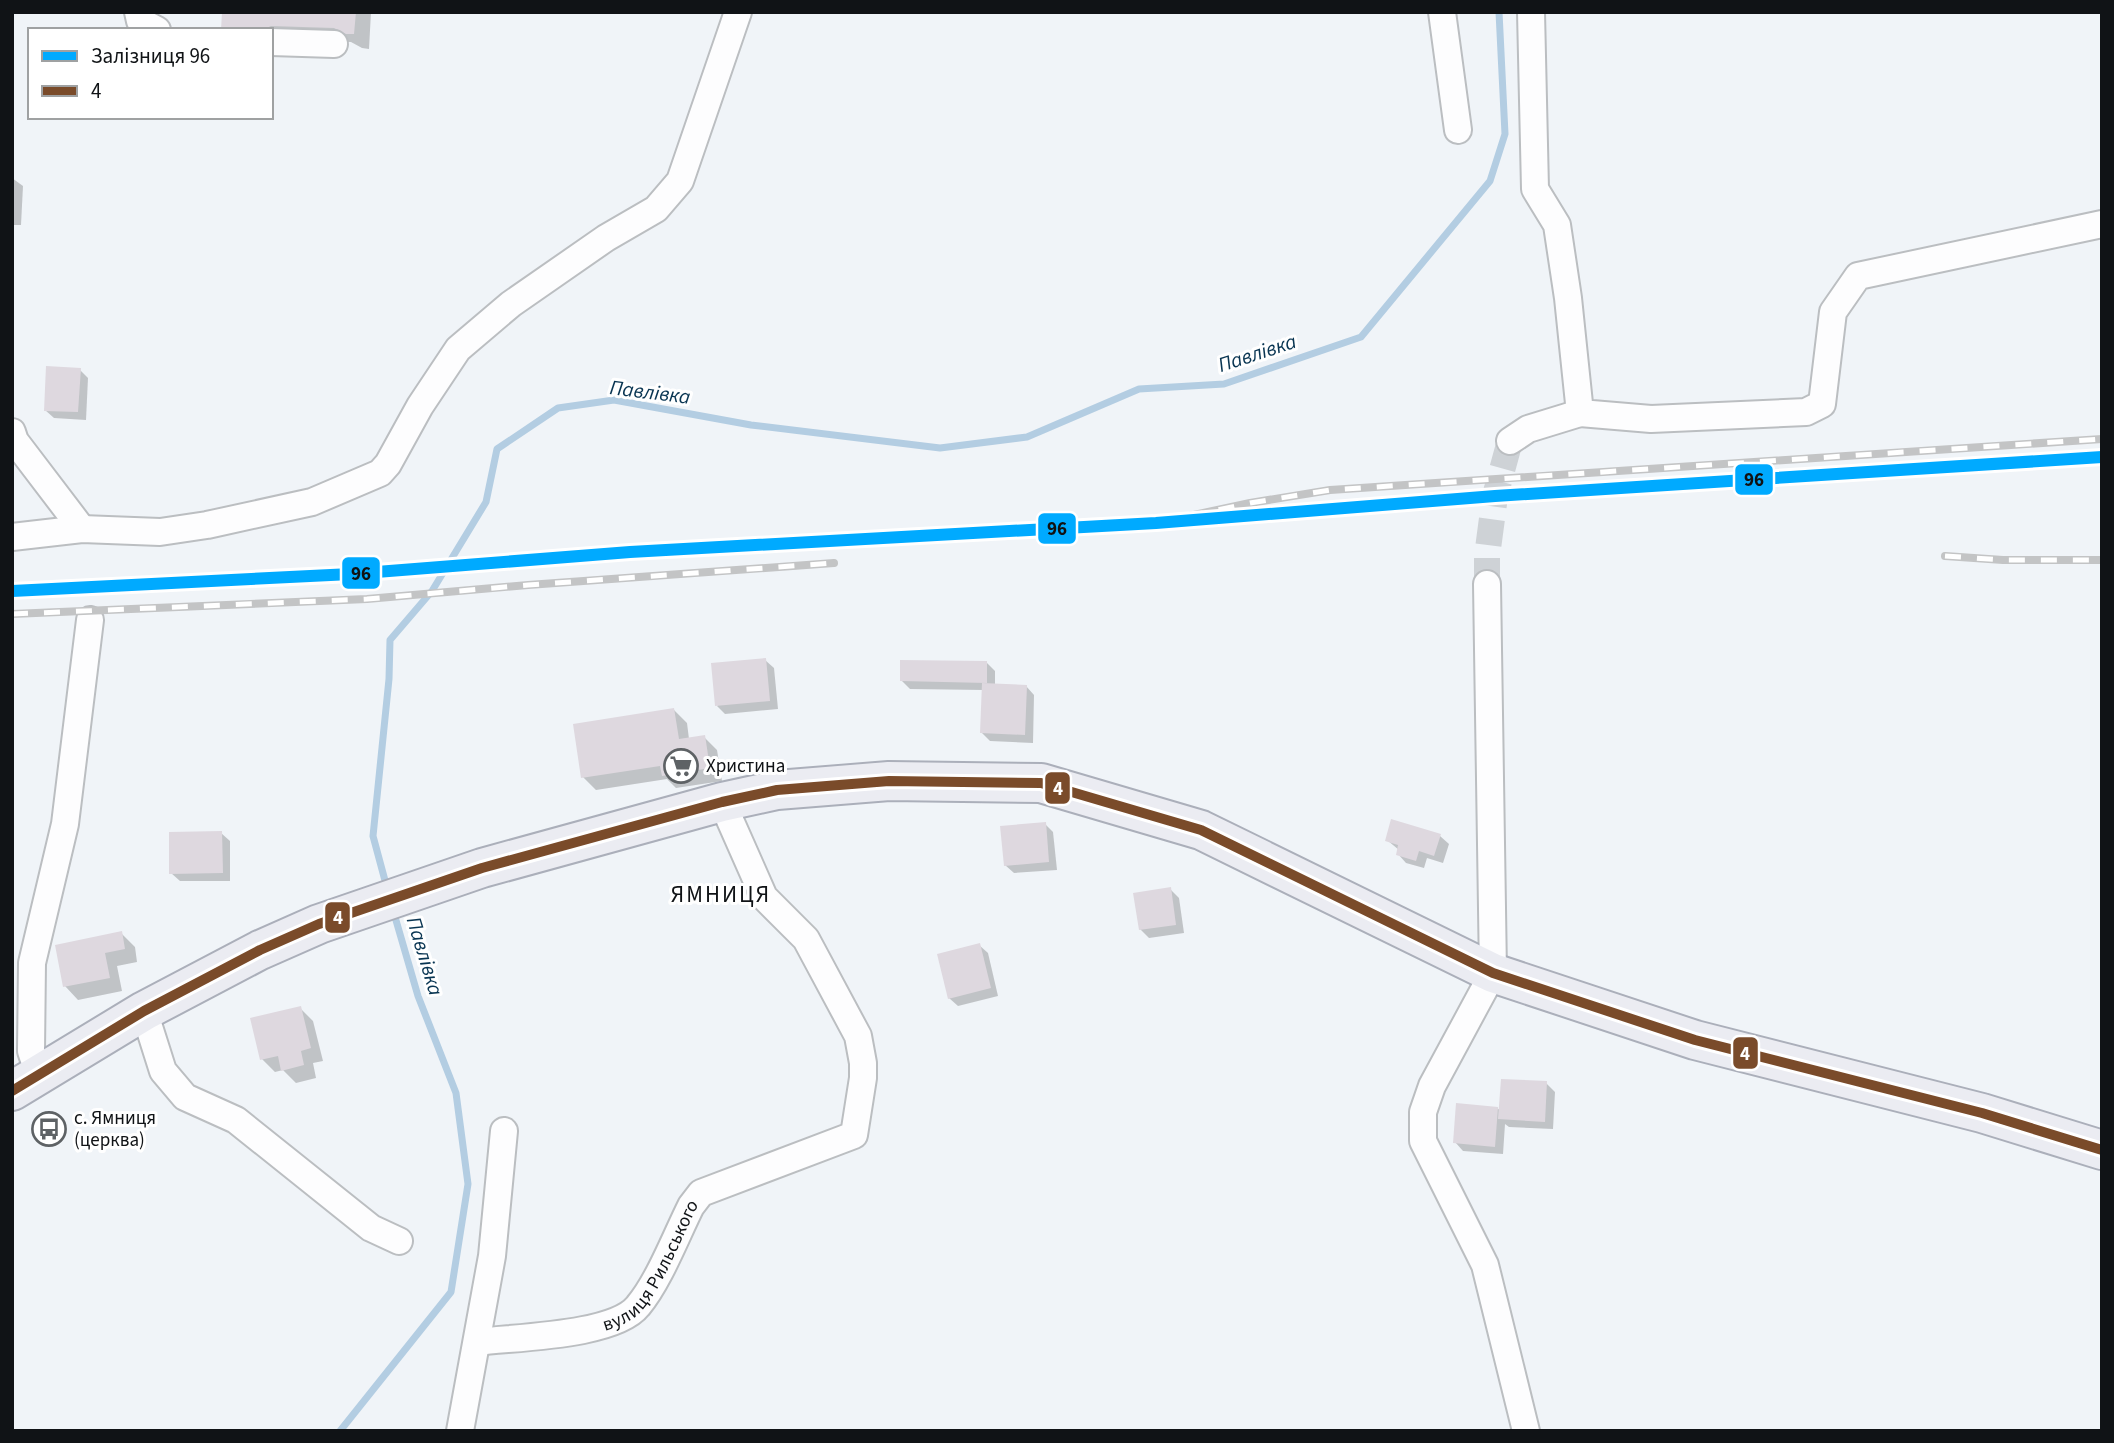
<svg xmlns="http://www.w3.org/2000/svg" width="2114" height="1443" viewBox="0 0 2114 1443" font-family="'Source Sans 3',sans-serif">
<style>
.shadow{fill:#0003}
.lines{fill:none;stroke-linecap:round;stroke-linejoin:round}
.stream{stroke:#b3cde2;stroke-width:7}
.building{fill:#ded8df}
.street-tunnel{stroke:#ced2d6;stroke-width:26;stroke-dasharray:26 13;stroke-linecap:butt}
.street-casing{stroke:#bbbec1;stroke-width:30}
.primary-casing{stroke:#abafba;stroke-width:42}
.street{stroke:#fdfdfe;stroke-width:26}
.primary{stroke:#ebecf2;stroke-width:38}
.rail-casing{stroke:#c3c4c5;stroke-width:8}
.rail{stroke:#fff;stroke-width:5;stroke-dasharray:16;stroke-linecap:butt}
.bus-1-casing{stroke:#fff;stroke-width:16}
.bus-1{stroke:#7a4b2a;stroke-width:10}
.rail-1-casing{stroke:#fff;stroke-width:18}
.rail-1{stroke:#0af;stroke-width:12}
.labels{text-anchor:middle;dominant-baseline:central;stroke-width:6;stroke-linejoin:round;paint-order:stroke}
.poi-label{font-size:19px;fill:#101316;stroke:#fff;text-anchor:start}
.street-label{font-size:19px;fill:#101316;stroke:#fff}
.water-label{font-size:21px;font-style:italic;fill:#093552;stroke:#fff}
.quarter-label{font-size:23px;letter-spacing:2px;fill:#101316;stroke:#fff}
.line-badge{stroke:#fff;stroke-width:2.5}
.badge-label{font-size:19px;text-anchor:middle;font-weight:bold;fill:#fff}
.pale-badge-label{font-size:19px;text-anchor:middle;font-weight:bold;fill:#111}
</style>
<rect width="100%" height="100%" fill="#f0f4f8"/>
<g class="shadow">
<path d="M 224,12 L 371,12 L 369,49 L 362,48 L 351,42 L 287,40 L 271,30 L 223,30 Z"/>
<path d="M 12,178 L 23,186 L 21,225 L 12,225 Z"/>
<path d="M 80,370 L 88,378 L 86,420 L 54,418 L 45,410 Z"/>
<path d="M 765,660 L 774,668 L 778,709 L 725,714 L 717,706 Z"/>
<path d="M 987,663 L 995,671 L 995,685 L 1026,686 L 1034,695 L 1033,743 L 990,741 L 982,733 L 984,690 L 910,689 L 902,681 Z"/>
<path d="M 674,710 L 687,723 L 689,739 L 704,737 L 717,750 L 722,781 L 676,788 L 667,779 L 596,790 L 583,777 Z"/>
<path d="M 1045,824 L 1053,832 L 1057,870 L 1014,873 L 1005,865 Z"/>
<path d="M 221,833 L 230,841 L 230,881 L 180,881 L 171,873 Z"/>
<path d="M 1440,836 L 1449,844 L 1443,863 L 1427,858 L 1424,868 L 1406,863 L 1398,854 L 1399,850 L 1387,840 Z"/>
<path d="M 1170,889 L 1179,898 L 1184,933 L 1149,938 L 1140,929 Z"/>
<path d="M 121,933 L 135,947 L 137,962 L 117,966 L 122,991 L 78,1000 L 65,986 Z"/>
<path d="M 979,945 L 988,953 L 998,996 L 958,1006 L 949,998 Z"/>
<path d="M 300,1008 L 313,1021 L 323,1061 L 313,1063 L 316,1078 L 296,1083 L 283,1070 L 275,1072 L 262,1059 Z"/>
<path d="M 1546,1083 L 1555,1092 L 1553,1129 L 1509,1127 L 1505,1124 L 1503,1154 L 1463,1151 L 1455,1142 L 1497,1108 L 1501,1111 Z"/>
</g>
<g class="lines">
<g class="stream">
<path d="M 387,888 L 373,836 L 389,679 L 390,640 L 432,591 L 486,502 L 497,449 L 558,408 L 614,400 L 751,425 L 940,448 L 1027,437 L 1139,389 L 1224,384 L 1361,337 L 1490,181 L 1505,134 L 1499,12"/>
<path d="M 340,1431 L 451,1292 L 468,1184 L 456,1093 L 418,996 L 393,910"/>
</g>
</g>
<g class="building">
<path d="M 222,12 L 356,12 L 354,34 L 346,34 L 334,28 L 271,26 L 262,30 L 221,30 Z"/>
<path d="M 46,366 L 81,368 L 78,412 L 44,411 Z"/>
<path d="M 766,658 L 770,701 L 715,706 L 711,663 Z"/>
<path d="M 900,660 L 987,661 L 987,683 L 900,681 Z"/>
<path d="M 982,683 L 1027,685 L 1025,735 L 980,733 Z"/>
<path d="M 674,708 L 679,739 L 705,735 L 710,768 L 662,776 L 660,766 L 581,778 L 573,724 Z"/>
<path d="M 1391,819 L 1441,834 L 1434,856 L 1419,851 L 1416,861 L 1396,855 L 1398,845 L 1385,841 Z"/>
<path d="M 1046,822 L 1049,862 L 1004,866 L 1000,826 Z"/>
<path d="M 222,831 L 223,873 L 169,874 L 169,832 Z"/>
<path d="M 1171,887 L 1176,925 L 1139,930 L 1133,893 Z"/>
<path d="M 122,931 L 125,949 L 105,953 L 110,978 L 63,987 L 55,945 Z"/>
<path d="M 980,943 L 991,988 L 948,999 L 937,954 Z"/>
<path d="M 301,1006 L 311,1048 L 301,1051 L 304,1065 L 281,1071 L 278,1056 L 260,1060 L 250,1018 Z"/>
<path d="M 1501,1079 L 1547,1081 L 1545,1122 L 1498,1119 Z"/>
<path d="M 1456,1103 L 1498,1107 L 1495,1147 L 1453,1143 Z"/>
</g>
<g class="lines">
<path class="street-tunnel" d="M 1487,584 L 1487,556 L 1495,496 L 1510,441"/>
<g class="street-casing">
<g id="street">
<path d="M 138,12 L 140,21 L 157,30"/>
<path d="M 1442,12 L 1458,130"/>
<path d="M 1531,12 L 1535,189 L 1557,225 L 1568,298 L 1580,413 L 1651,419 L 1806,412 L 1822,404 L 1833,312 L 1858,276 L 2102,224"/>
<path d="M 271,42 L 334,44"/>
<path d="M 12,432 L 15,441 L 82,529"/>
<path d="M 1510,441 L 1528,429 L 1580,413"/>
<path d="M 12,537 L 82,529 L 160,532 L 207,525 L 312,502 L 380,473 L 388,464 L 420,406 L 458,349 L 511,304 L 606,238 L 656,209 L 680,181 L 738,12"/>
<path d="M 1487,584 L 1493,973 L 1432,1086 L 1423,1112 L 1423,1141 L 1485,1265 L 1526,1431"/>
<path d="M 144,1011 L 163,1071 L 185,1097 L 236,1120 L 371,1228 L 399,1241"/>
<path d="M 39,1075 L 31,1051 L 32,963 L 65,824 L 90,620"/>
<path id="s1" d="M 478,1342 C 516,1337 614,1336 638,1306 C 659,1281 676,1236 691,1206 L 701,1193 L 854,1135 L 863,1078 L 863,1063 L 858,1036 L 806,939 L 764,897 L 722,802"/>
<path d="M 460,1431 L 492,1256 L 504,1131"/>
</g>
</g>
<g class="primary-casing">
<path id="primary" d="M 12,1091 L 144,1011 L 260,950 L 319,924 L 482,868 L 722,802 L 777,790 L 889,781 L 1041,783 L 1201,830 L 1493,973 L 1695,1040 L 1982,1113 L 2102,1150"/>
</g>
<use href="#street" class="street"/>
<use href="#primary" class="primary"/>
<g class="rail-casing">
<g id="rail">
<path d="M 1156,523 L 1250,503 L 1330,490 L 2102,439"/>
<path d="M 1945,556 L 2003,560 L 2102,560"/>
<path d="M 12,614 L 367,599 L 528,585 L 834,563"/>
</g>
</g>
<use href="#rail" class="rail"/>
<g class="bus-1-casing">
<path id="bus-1" d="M 12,1091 L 144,1011 L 260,950 L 319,924 L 482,868 L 722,802 L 777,790 L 889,781 L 1041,783 L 1201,830 L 1493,973 L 1695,1040 L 1982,1113 L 2102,1150"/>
</g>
<use href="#bus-1" class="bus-1"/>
<g class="rail-1-casing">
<path id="rail-1" d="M 12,591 L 351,574 L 630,552 L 1156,523 L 1495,496 L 2102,457"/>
</g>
<use href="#rail-1" class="rail-1"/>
</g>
<defs>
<g id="supermarket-ring" transform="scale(1.75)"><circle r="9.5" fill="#fff" stroke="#5e6265" stroke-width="1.5"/><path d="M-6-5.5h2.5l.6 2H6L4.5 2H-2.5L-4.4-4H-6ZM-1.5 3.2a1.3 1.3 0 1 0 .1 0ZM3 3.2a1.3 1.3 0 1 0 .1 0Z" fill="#5e6265"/></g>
<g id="bus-ring" transform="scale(1.75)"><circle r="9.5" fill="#fff" stroke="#5e6265" stroke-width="1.5"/><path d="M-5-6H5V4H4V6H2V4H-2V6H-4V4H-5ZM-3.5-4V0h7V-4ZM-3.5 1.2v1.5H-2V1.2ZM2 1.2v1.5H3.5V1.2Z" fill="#5e6265"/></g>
</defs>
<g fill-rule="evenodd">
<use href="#supermarket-ring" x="681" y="766"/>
<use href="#bus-ring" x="49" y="1129"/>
</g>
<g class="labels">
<g class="poi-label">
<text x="706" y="766">Христина</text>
<text x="74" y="1118">с. Ямниця<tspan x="74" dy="22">(церква)</tspan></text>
</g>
<g class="street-label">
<text stroke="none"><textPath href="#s1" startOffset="206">вулиця Рильського</textPath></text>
</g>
<g class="water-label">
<text transform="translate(1257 353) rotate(-18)">Павлівка</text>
<text transform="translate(650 392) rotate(7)">Павлівка</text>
<text transform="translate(425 956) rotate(73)">Павлівка</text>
</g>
<g class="quarter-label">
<text x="721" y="894">ЯМНИЦЯ</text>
</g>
</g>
<g class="line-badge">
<rect x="1734" y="463" width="40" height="33" rx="7" fill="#0af"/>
<rect x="1037" y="512" width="40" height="33" rx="7" fill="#0af"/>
<rect x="341" y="556" width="40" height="34" rx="7" fill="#0af"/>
<rect x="1044" y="771" width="27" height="34" rx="7" fill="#7a4b2a"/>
<rect x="324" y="901" width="27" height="33" rx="7" fill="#7a4b2a"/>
<rect x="1732" y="1036" width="27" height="34" rx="7" fill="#7a4b2a"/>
</g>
<g class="badge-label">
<text x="1058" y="795">4</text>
<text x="338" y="924">4</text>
<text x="1745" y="1060">4</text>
</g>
<g class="pale-badge-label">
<text x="1754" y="486">96</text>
<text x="1057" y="535">96</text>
<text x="361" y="580">96</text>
</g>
<rect width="2114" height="1443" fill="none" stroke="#101316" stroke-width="28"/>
<rect x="28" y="28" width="245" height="91" fill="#ffffff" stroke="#9fa1a2" stroke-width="2"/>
<rect x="42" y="51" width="35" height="10" fill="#00aaff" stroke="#9fa1a2" stroke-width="2"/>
<text x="91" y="63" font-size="21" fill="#101316">Залізниця 96</text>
<rect x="42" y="86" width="35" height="10" fill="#7a4b2a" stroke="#9fa1a2" stroke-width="2"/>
<text x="91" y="98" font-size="21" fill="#101316">4</text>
</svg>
